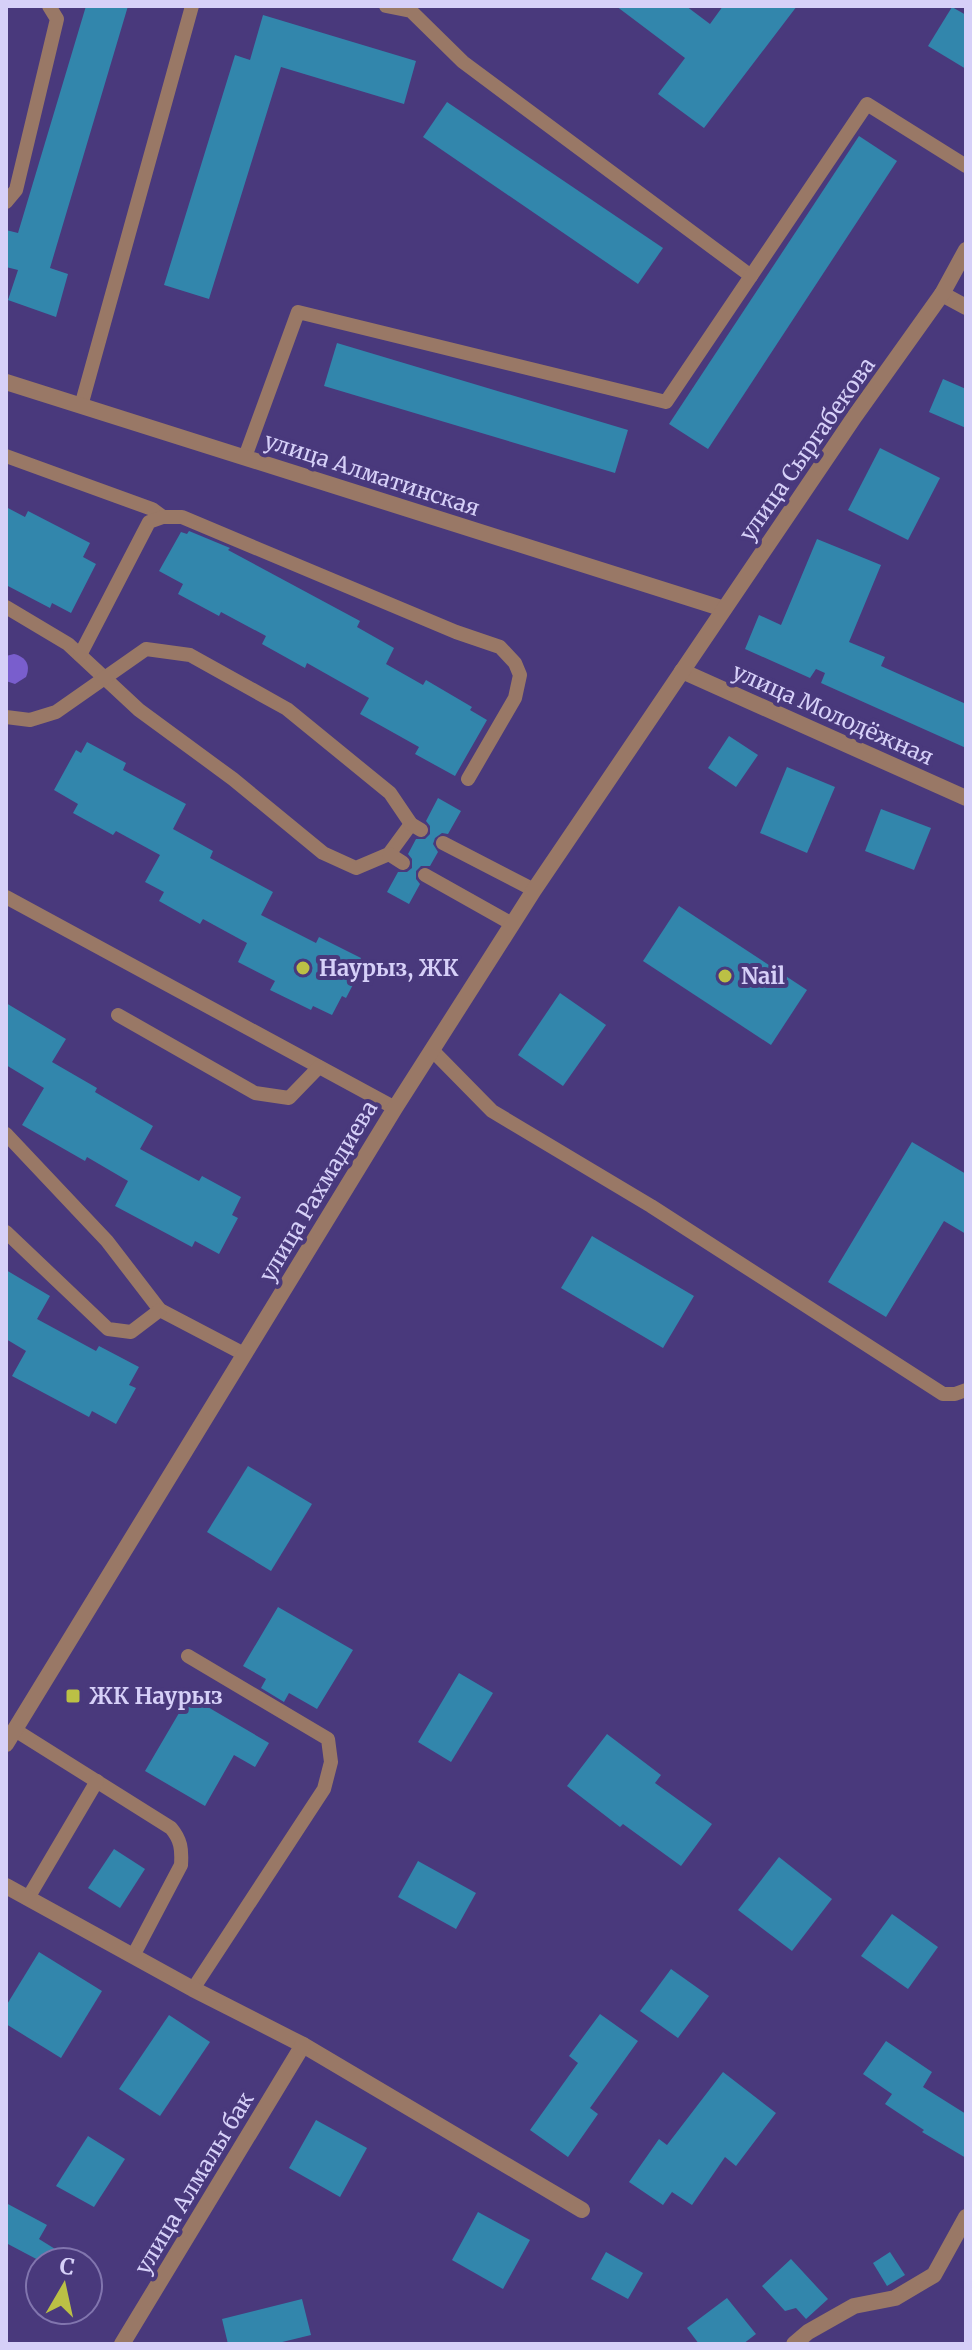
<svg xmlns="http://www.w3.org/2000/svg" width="972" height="2350" viewBox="0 0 972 2350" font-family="Merriweather,serif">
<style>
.water{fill:#795ecd}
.building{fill:#3286ac}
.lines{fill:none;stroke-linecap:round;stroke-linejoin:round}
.service{stroke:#997866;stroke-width:14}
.minor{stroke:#997866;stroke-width:16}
.tertiary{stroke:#997866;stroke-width:16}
.poi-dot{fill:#bbc045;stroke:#49397c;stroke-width:3}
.labels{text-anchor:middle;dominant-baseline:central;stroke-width:8;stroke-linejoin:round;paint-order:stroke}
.street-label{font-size:22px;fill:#d6d0f8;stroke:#49397c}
.poi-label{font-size:22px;font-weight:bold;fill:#d6d0f8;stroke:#49397c;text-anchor:start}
</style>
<rect width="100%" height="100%" fill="#49397c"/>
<path class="water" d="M 14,654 C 26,657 31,665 26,677 L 15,684 L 6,681 L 6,656 Z"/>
<g class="building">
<path d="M 86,6 L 128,6 L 50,268 L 68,274 L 56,317 L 8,300 L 18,270 L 6,267 L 6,230 L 18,233 Z"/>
<path d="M 616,6 L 686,6 L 710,24 L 723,6 L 797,6 L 704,128 L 658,94 L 685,58 Z"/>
<path d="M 952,7 L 966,15 L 966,69 L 928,46 Z"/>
<path d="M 263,15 L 416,61 L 404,104 L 281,67 L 209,299 L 164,285 L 235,55 L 250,60 Z"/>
<path d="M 447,102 L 663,248 L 638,284 L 423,137 Z"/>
<path d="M 859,136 L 897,161 L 708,449 L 669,424 Z"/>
<path d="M 337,343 L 628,430 L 615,473 L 324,386 Z"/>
<path d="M 943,379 L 966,389 L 966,428 L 929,412 Z"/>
<path d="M 880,448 L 940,478 L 908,540 L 848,510 Z"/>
<path d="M 6,507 L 25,517 L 28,511 L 90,543 L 83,557 L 96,564 L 71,613 L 52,603 L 50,608 L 6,585 Z"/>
<path d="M 189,531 L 230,548 L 228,550 L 360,621 L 357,627 L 394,648 L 386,664 L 423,685 L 426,680 L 472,707 L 470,710 L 487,720 L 455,776 L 415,754 L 419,747 L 360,714 L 369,698 L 307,663 L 305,668 L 262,644 L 266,636 L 221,612 L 219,616 L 178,594 L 183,584 L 159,571 L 181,532 L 187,534 Z"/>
<path d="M 817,539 L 881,565 L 849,642 L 885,657 L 881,666 L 966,704 L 966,748 L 821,683 L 825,673 L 816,669 L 810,678 L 745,649 L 759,615 L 781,625 Z"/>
<path d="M 729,736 L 758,755 L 736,787 L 708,768 Z"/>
<path d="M 87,742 L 126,763 L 123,770 L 186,804 L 173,829 L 213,851 L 210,858 L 273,892 L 261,915 L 316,943 L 319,937 L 361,958 L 353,975 L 357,977 L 346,998 L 342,996 L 332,1015 L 313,1006 L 311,1010 L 270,990 L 275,981 L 238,962 L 247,943 L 203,919 L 200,924 L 159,901 L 164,892 L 145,882 L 160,855 L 116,831 L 113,835 L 73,813 L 78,804 L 54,790 L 76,750 L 81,753 Z"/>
<path d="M 787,767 L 835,787 L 807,853 L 760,833 Z"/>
<path d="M 438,798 L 461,811 L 448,834 L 442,833 L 435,838 L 433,844 L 438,852 L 430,866 L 421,866 L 416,871 L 416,879 L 420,884 L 409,904 L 387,892 L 398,872 L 407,872 L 412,868 L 412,859 L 408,854 L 416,839 L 425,839 L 430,834 L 430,826 L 426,821 Z"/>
<path d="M 881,809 L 931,828 L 914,870 L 865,851 Z"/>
<path d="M 679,906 L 807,990 L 771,1045 L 643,961 Z"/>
<path d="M 560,993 L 606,1025 L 563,1086 L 518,1055 Z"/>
<path d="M 6,1003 L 66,1039 L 52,1062 L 97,1088 L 95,1092 L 153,1126 L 140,1149 L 199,1181 L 202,1176 L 241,1197 L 232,1215 L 238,1218 L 219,1254 L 195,1241 L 192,1247 L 115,1206 L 128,1181 L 87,1157 L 85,1161 L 22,1125 L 44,1088 L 6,1065 Z"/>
<path d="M 912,1142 L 966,1174 L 966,1234 L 944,1221 L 886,1317 L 828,1282 Z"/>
<path d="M 592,1236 L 694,1296 L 663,1348 L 561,1288 Z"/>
<path d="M 6,1270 L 50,1296 L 37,1319 L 96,1351 L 99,1346 L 139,1367 L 129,1385 L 136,1388 L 116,1424 L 92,1411 L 89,1417 L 12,1376 L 26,1351 L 6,1339 Z"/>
<path d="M 248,1466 L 312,1504 L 271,1571 L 207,1532 Z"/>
<path d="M 278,1607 L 353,1650 L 317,1709 L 289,1693 L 284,1702 L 261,1688 L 266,1679 L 243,1666 Z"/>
<path d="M 459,1673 L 493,1693 L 451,1762 L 418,1742 Z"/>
<path d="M 189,1696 L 269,1743 L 255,1767 L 234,1755 L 205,1806 L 145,1771 Z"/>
<path d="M 607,1734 L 661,1775 L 655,1783 L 712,1824 L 681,1866 L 623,1824 L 620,1827 L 567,1786 Z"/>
<path d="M 114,1849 L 145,1869 L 120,1908 L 88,1888 Z"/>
<path d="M 779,1857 L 832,1899 L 792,1951 L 738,1910 Z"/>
<path d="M 418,1861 L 476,1893 L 456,1929 L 398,1897 Z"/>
<path d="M 892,1914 L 938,1947 L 908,1989 L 861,1956 Z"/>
<path d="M 39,1952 L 102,1991 L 61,2058 L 6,2024 L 6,2006 Z"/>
<path d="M 671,1969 L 709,1996 L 678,2038 L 640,2011 Z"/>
<path d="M 600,2014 L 638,2041 L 590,2108 L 598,2114 L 568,2157 L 530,2130 L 578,2063 L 569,2056 Z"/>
<path d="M 169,2015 L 210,2042 L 160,2116 L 119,2089 Z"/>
<path d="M 886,2041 L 932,2072 L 923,2087 L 966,2114 L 966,2158 L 922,2132 L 924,2130 L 885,2104 L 892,2094 L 863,2074 Z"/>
<path d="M 723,2072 L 776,2113 L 736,2166 L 725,2157 L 692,2205 L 672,2192 L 663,2205 L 629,2182 L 659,2139 L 667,2145 Z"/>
<path d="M 316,2120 L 367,2148 L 340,2197 L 289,2168 Z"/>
<path d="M 88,2136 L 125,2159 L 94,2207 L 56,2186 Z"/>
<path d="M 6,2203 L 47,2225 L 39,2239 L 76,2262 L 42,2262 L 6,2243 Z"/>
<path d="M 478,2212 L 530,2240 L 503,2289 L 452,2260 Z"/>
<path d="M 606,2252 L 643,2273 L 628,2299 L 591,2279 Z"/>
<path d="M 890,2252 L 905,2275 L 887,2286 L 873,2263 Z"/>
<path d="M 791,2259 L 828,2299 L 806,2319 L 796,2308 L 785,2311 L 762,2286 Z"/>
<path d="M 727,2298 L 756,2334 L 743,2344 L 699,2344 L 687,2328 Z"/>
<path d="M 302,2299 L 311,2335 L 274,2344 L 228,2344 L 222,2319 Z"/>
</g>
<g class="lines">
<g class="service">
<path d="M 386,6 L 411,11 L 463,62 L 751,276"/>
<path d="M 6,202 L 16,190 L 57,19 L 49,6"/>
<path d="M 81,406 L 192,6"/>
<path d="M 6,456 L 152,509 L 163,517"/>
<path d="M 245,457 L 298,312 L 666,402 L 867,104 L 966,166"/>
<path d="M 6,607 L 68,644 L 139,710 L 233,779 L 323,853 L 356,868 L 389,854 L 411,824"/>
<path d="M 80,655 L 149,522 L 163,517 L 182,517 L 456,632 L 500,647 L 515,663 L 520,675 L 515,698 L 468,779"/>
<path d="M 6,717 L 30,720 L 56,712 L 146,649 L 190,655 L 287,709 L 390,793 L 411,824 L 421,830"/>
<path d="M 443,843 L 534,890"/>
<path d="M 389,854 L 403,863"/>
<path d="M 425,875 L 512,924"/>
<path d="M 6,897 L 395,1108"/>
<path d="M 118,1015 L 255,1093 L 289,1098 L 319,1067"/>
<path d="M 432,1050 L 492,1111 L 651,1206 L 943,1394 L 955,1394 L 966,1390"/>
<path d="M 6,1134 L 107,1241 L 160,1310 L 244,1354"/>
<path d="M 6,1232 L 108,1329 L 131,1332 L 160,1310"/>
<path d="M 188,1656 L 328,1739 L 331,1762 L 324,1789 L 193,1989"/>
<path d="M 15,1730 L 171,1828 C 181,1840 182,1849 181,1865 L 133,1956"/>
<path d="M 28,1898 L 97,1781"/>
</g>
<g class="minor">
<path d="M 682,671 L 966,798"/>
<path d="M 6,1886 L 193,1989 L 303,2045 L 582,2210"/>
<path d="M 122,2344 L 303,2045"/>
<path d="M 794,2344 L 808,2332 L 854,2306 L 895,2298 L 934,2275 L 966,2217"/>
</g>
<g class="tertiary">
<path d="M 942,294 L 966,307"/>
<path d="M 6,382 L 724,609"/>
<path d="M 6,1744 L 395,1108 L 534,890 L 855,416 L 942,294 L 966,250"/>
</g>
</g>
<g class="poi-dot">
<circle cx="303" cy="968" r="8"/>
<circle cx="725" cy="976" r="8"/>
<rect x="65" y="1688" width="16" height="16" rx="4"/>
</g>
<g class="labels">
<g class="street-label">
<text transform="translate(807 449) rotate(-55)">улица Сыргабекова</text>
<text transform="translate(372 474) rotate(18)">улица Алматинская</text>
<text transform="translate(833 714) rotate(24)">улица Молодёжная</text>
<text transform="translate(318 1191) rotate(-59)">улица Рахмадиева</text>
<text transform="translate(194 2183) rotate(-59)">улица Алмалы бак</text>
</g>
<g class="poi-label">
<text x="319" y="968">Наурыз, ЖК</text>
<text x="741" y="976">Nail</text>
<text x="89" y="1696">ЖК Наурыз</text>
</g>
</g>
<rect width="972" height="2350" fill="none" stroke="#d6d0f8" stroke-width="16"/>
<g transform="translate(64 2286) rotate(9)"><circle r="38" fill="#49397c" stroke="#8175ae" stroke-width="2"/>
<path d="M0-6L14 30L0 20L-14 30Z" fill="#bbc045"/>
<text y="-12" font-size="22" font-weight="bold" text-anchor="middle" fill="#d6d0f8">С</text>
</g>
</svg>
